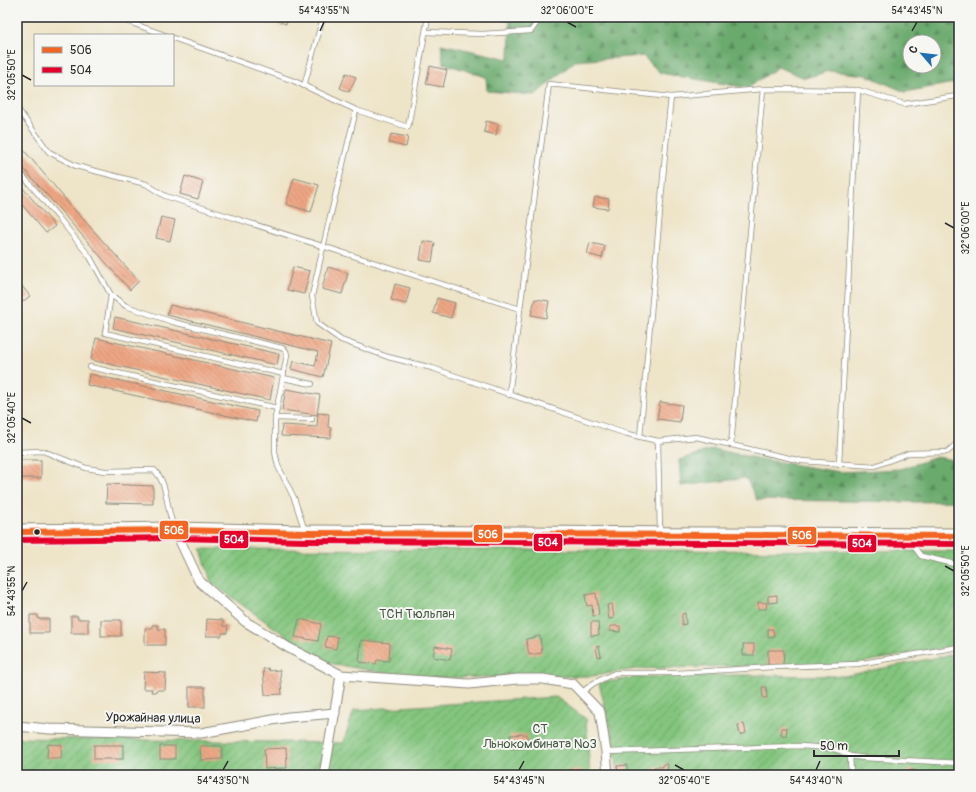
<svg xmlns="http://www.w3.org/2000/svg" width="976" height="792" viewBox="0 0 976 792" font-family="Pangolin,sans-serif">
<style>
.forest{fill:url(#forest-firs);stroke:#4a6a4c;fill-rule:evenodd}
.garden{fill:url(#garden-furrows);stroke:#577854}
.building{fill:url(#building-back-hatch)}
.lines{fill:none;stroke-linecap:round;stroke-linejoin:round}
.service-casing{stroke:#8c887a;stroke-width:6}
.minor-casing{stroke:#8c887a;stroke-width:11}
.primary-casing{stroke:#8c887a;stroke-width:17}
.service{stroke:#fff;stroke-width:4.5}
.minor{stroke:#fff;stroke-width:9}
.primary{stroke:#fff;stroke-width:15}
.bus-1-casing{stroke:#f6f6f2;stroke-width:9}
.bus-2-casing{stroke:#f6f6f2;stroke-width:9}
.bus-1{stroke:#f26522;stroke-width:6}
.bus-2{stroke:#e4002b;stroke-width:6}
.ticks{fill:none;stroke:#2b2b2b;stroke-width:1.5}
.bus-dot{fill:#2b2b2b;stroke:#f6f6f2;stroke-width:1.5}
.labels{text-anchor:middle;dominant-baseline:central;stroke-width:4;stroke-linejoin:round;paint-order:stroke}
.park-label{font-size:13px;fill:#455944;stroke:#f6f6f2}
.street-label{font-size:13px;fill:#2b2b2b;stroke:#f6f6f2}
.line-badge{stroke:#f6f6f2;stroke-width:1.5}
.badge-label{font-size:11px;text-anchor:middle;font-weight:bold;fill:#fff}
.neatline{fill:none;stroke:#2b2b2b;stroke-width:1.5}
.ticks-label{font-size:10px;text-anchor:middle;fill:#2b2b2b}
</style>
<defs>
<pattern id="forest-firs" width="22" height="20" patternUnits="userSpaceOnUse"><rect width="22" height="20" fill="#6aaa6d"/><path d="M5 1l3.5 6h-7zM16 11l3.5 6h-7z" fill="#578b5a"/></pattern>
<pattern id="garden-furrows" width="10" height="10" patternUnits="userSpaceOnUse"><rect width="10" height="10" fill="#83c57e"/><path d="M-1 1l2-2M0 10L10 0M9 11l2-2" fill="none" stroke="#6ba067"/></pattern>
<pattern id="building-back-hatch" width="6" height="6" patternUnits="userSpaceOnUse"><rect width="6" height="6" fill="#efa785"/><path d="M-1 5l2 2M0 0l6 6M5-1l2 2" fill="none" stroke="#c2886d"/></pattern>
</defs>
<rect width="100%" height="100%" fill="#f6f6f2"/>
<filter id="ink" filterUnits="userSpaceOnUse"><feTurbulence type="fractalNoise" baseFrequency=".025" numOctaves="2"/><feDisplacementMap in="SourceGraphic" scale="8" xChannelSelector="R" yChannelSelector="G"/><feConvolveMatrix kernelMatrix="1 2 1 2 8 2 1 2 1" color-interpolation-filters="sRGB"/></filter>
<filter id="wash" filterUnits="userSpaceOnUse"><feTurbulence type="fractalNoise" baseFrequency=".012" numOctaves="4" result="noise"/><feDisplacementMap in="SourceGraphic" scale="16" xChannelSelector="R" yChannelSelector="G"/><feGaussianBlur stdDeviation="0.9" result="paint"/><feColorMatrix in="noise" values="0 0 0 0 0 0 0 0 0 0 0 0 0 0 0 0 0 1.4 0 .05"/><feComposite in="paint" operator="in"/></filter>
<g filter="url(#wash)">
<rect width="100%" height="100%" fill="#eee4c8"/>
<g class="forest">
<path d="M 450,17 L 959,17 L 959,82 L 905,92 L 866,75 L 829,71 L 805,78 L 778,67 L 748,88 L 660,73 L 643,56 L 575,61 L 535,95 L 487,91 L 486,77 L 443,63 L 441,44 L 509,59 L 510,21 ZM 910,42 L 934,42 L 934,66 L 910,66 Z"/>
<path d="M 713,449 L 760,459 L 840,472 L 900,469 L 937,457 L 959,461 L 959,501 L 919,502 L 757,500 L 746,478 L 681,486 L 679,460 Z"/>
</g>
<g class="garden">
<path d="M 201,549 L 959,551 L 959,645 L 843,666 L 734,666 L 636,669 L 592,676 L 411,678 L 323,662 L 238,602 L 211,582 Z"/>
<path d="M 959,653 L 959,775 L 618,775 L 614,743 L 599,683 L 639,677 L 735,675 L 844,676 Z"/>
<path d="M 556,697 L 586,719 L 590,775 L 17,775 L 17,738 L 343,743 L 354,710 Z"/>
</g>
<g id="blocks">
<g class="building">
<path d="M 273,17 L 288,17 L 286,24 L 272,19 Z"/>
<path d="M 430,66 L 447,70 L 443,87 L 426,84 Z"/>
<path d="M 346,73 L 356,77 L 349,92 L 340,88 Z"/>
<path d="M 486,121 L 498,124 L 496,135 L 484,132 Z"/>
<path d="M 391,134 L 408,137 L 406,147 L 389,143 Z"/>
<path d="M 17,142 L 72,207 L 139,281 L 130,290 L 17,161 Z"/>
<path d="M 185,176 L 203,182 L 198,199 L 180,194 Z"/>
<path d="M 294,178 L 319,185 L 311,212 L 286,204 Z"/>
<path d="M 17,181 L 55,226 L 46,233 L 17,199 Z"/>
<path d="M 595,197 L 609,199 L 608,209 L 593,207 Z"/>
<path d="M 161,217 L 175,220 L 170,241 L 156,238 Z"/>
<path d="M 423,241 L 435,243 L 432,262 L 420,260 Z"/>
<path d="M 590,243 L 605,246 L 602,258 L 587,254 Z"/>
<path d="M 293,267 L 310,271 L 304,294 L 287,290 Z"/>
<path d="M 328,267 L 348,273 L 342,294 L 322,289 Z"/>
<path d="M 17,280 L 30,296 L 17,306 Z"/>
<path d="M 395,284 L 410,288 L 406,304 L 391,300 Z"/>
<path d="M 437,298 L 455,303 L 451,318 L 433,313 Z"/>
<path d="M 535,299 L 549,301 L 546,318 L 531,315 Z"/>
<path d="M 170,305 L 331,344 L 323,377 L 291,369 L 293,361 L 315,366 L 318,352 L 167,315 Z"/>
<path d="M 115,317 L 279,354 L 277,365 L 113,328 Z"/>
<path d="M 96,338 L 274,378 L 270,400 L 91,360 Z"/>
<path d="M 89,374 L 258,411 L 256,422 L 87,385 Z"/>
<path d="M 286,389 L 320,395 L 317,415 L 282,410 Z"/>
<path d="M 660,402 L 682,405 L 680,422 L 657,419 Z"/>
<path d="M 318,413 L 329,414 L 328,427 L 331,428 L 331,438 L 281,436 L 282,425 L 317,427 Z"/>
<rect x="17" y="460" width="24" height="18"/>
<path d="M 107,484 L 153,486 L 153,504 L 106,503 Z"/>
<path d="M 596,593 L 599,615 L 593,616 L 592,605 L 587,606 L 585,595 Z"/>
<path d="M 777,595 L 777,602 L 768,603 L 768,596 Z"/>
<path d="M 758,602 L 767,603 L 766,609 L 758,609 Z"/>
<path d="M 612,604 L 614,618 L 609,619 L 607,605 Z"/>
<path d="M 685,613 L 686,624 L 682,625 L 682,614 Z"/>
<path d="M 30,615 L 38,615 L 38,619 L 49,619 L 49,633 L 30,633 Z"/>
<path d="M 71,616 L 78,616 L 77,619 L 88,619 L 88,633 L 71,633 Z"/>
<path d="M 207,619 L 223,620 L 223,626 L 228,626 L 227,633 L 222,633 L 222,636 L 206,636 Z"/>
<path d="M 299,619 L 321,624 L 318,641 L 295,637 Z"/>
<rect x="101" y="620" width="20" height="16"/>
<path d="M 591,622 L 598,622 L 599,635 L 591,636 Z"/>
<path d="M 152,625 L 158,625 L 158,629 L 165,629 L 165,645 L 145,645 L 145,628 L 152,628 Z"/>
<path d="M 610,626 L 620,626 L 620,632 L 610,631 Z"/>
<path d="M 768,629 L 773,629 L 774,636 L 768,637 Z"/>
<path d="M 327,636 L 338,637 L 336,649 L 325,647 Z"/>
<path d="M 540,636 L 542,653 L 529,655 L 526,639 Z"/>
<path d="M 361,640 L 390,643 L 389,661 L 377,660 L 376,664 L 359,662 Z"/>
<rect x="743" y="644" width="11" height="11"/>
<path d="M 435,646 L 452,649 L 450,660 L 433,657 Z"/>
<path d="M 599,646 L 601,656 L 598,657 L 596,647 Z"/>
<path d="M 768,650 L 784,650 L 783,666 L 768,665 Z"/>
<path d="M 268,668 L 269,671 L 280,670 L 282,694 L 265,695 L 263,669 Z"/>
<path d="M 144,672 L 166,673 L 165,690 L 156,690 L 156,692 L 151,692 L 152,689 L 143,689 Z"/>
<rect x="189" y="687" width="16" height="20"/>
<path d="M 762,687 L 766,687 L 767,698 L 763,698 Z"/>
<path d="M 744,724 L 746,733 L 740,735 L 738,725 Z"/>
<path d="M 782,728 L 787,728 L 786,736 L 781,735 Z"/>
<path d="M 527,734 L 527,748 L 511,749 L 510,735 Z"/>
<path d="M 48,744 L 62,745 L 61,758 L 47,758 Z"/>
<rect x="94" y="745" width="29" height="14"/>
<rect x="160" y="746" width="15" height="13"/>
<path d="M 200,746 L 222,746 L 222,759 L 201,760 Z"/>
<path d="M 286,748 L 287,768 L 265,769 L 264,749 Z"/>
<path d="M 663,764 L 668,764 L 667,775 L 654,775 L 654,767 L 663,767 Z"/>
<path d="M 627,765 L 627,771 L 618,772 L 617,766 Z"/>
<path d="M 582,769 L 583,775 L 569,775 L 569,770 Z"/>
<path d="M 908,770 L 915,770 L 915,775 L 907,775 Z"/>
<path d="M 628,772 L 641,773 L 641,775 L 628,775 Z"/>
</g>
</g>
</g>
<g filter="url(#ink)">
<use href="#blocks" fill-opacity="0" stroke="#8c887a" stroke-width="1"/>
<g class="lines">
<g class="service-casing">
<g id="service">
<path d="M 115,17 L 165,35"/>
<path d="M 426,32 L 482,34 L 531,31 L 541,17"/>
<path d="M 173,38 L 294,81 L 356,110 L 408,127 L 428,17"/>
<path d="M 304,86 L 323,17"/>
<path d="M 17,108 L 49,152 L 76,166 L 146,184 L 165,196 L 520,309"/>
<path d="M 356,110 L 327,230 L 312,296 L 317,323 L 341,340 L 388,357 L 432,368 L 624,433 L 658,441 L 660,532"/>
<path d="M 17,169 L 58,217 L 90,257 L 111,295 L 126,306 L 173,322 L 282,348 L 286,351 L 287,355 L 275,418 L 275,452 L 278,466 L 294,498 L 305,531"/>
<path d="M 111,295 L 105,333 L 284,374"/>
<path d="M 90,367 L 277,408"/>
<path d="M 283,378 L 312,384"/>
<path d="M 509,395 L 549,84 L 671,97 L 763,89 L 858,90 L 904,104 L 957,96 L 959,97"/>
<path d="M 275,418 L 312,419"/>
<path d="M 640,437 L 666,144 L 671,97"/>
<path d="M 658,441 L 696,437 L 802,461 L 875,466 L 909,453 L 947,452 L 959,442"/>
<path d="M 731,445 L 763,89"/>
<path d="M 17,452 L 43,451 L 86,468 L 105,471 L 154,470 C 165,480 166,497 169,510 C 170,516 172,522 174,528"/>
<path d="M 839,464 L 858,90"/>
<path d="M 908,539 L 921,556 L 959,565"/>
<path d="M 581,693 L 594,683 L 615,673 L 677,673 L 772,667 L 857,664 L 959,647"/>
<path d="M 606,752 L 799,746 L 830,748 L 841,751 L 850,756 L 851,775"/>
<path d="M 850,756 L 864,758 L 959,763"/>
</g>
</g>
<g class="minor-casing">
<g id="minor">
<path d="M 175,530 L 199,581 L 246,622 L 289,648 L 341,675 L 469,684 L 518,679 L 543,679 L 573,684 L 600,712 L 606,752 L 608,775"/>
<path d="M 17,726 L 49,729 L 201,733 L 289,717 L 335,713"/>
<path d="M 324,775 L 341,675"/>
</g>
</g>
<g class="primary-casing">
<path id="primary" d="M 17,532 L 175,530 L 305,533 L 959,536"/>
</g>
<use href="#service" class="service"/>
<use href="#minor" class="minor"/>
<use href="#primary" class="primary"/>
<g class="bus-1-casing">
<path id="bus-1" d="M 17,532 L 175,530 L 305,533 L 959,536"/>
</g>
<g class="bus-2-casing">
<path id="bus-2" d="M 17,540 L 175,538 L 305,541 L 959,544"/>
</g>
<use href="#bus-1" class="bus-1"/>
<use href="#bus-2" class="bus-2"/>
</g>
</g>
<path class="ticks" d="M 567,22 L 576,27M 320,31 L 324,22M 912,31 L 917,22M 22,75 L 31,80M 945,223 L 954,228M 22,418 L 31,423M 945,566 L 954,571M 22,591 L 27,582M 675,765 L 684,770M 223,770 L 228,761M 519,770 L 524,761M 816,770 L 820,761"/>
<circle class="bus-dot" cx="37" cy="532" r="3.5"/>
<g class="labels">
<g class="park-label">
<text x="417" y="614">ТСН Тюльпан</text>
<text x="540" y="729">СТ<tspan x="540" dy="15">Льнокомбината №3</tspan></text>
</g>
<g class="street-label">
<text transform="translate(153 718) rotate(1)">Урожайная улица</text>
</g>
</g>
<g class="line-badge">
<rect x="159" y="520" width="30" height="20" rx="4" fill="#f26522"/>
<rect x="473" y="524" width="30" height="19" rx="4" fill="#f26522"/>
<rect x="787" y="526" width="30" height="19" rx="4" fill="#f26522"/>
<rect x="219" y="530" width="30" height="19" rx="4" fill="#e4002b"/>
<rect x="533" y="533" width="30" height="19" rx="4" fill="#e4002b"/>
<rect x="847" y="534" width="30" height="19" rx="4" fill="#e4002b"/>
</g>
<g class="badge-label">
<text x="174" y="534">506</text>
<text x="488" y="538">506</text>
<text x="802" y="539">506</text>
<text x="234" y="543">504</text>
<text x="548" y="546">504</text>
<text x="862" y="547">504</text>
</g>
<rect width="976" height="792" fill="none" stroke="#f6f6f2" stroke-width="44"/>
<rect x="34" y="34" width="140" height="52" fill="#f6f6f2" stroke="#a5a5a2"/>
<rect x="42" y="47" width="20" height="6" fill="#f26522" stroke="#a5a5a2"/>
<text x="70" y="54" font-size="12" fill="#2b2b2b">506</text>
<rect x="42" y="67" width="20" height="6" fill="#e4002b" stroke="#a5a5a2"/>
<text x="70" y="74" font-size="12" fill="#2b2b2b">504</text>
<g transform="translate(922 54) rotate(298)"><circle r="19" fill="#f6f6f2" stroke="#a5a5a2"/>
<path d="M0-3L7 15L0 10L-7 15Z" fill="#1f6fb2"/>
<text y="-6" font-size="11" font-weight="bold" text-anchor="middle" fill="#2b2b2b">С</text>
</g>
<path d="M814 750v6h85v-6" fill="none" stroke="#2b2b2b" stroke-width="2"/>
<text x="820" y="750" font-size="12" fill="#2b2b2b" stroke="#f6f6f2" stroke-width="3" paint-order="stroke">50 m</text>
<rect x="22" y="22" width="932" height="748" class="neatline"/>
<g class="ticks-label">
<text x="324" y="14">54°43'55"N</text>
<text x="567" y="14">32°06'00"E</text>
<text x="917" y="14">54°43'45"N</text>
<text transform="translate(11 75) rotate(-90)" y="4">32°05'50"E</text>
<text transform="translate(965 228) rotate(-90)" y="4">32°06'00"E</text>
<text transform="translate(11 418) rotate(-90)" y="4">32°05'40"E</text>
<text transform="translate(965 571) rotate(-90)" y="4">32°05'50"E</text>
<text transform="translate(11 591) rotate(-90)" y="4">54°43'55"N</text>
<text x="223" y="784">54°43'50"N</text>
<text x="519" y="784">54°43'45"N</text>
<text x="684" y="784">32°05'40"E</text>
<text x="816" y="784">54°43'40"N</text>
</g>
</svg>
